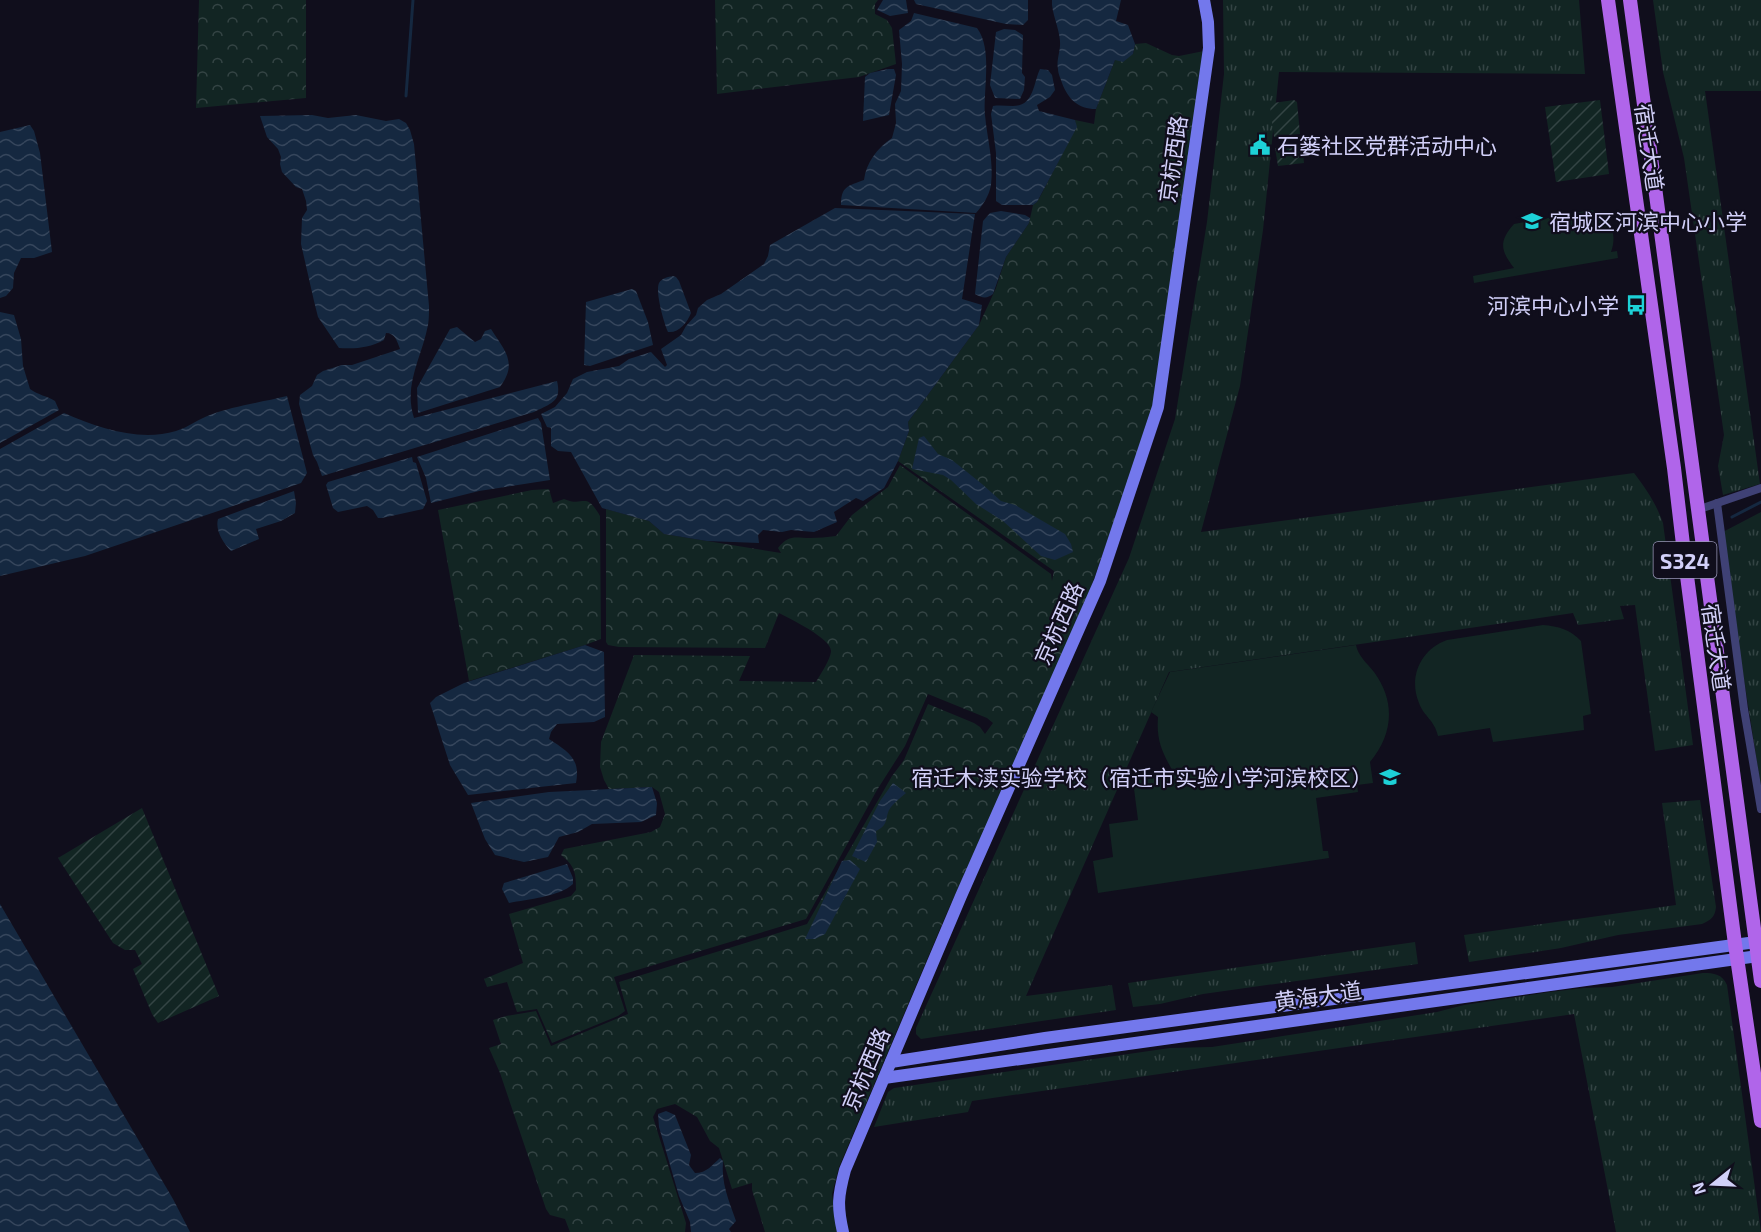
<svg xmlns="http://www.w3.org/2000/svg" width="1761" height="1232" viewBox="0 0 1761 1232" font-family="'Exo 2','Noto Sans SC',sans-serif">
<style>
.grass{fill:url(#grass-tufts)}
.forest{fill:url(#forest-crowns)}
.park{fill:#122523}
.garden{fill:url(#garden-furrows)}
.water{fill:url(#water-waves)}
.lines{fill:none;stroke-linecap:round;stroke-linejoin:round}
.stream{stroke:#152840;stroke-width:3}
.street{stroke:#3f4175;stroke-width:8}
.secondary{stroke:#7378ec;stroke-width:12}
.primary{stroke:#b065ea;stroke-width:14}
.labels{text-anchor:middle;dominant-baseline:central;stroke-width:4.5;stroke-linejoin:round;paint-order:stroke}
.shield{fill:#100e1c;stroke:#9896b7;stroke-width:1.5}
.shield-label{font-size:21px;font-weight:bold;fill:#d2d0f9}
.poi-label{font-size:22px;fill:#d2d0f9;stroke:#100e1c;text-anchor:start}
.street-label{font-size:22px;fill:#d2d0f9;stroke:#100e1c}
</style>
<defs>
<pattern id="grass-tufts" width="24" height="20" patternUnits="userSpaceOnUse" patternTransform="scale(1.5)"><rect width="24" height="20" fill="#122523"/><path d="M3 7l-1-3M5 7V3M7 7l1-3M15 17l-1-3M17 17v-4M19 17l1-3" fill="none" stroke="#344444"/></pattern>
<pattern id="forest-crowns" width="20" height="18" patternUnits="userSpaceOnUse" patternTransform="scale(1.5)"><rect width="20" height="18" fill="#122523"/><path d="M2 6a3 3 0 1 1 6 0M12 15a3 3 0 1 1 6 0" fill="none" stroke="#344444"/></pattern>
<pattern id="garden-furrows" width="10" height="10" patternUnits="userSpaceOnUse" patternTransform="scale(1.5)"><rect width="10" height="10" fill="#122523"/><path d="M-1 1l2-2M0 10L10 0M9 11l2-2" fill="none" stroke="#344444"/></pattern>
<pattern id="water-waves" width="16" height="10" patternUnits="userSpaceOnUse" patternTransform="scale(1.5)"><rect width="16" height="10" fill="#152840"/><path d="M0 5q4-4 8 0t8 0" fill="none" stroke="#36465c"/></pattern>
</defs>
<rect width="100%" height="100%" fill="#100e1c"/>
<g class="grass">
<path d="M 1223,0 L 1579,0 L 1585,74 L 1279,72 L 1263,230 L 1240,386 L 1201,532 L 1634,473 C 1646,489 1656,503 1663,523 L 1693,745 L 1655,751 L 1635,605 L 1620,606 L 1624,619 L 1578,625 L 1573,613 L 1169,672 L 1026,996 L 1112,985 L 1116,1010 L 921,1039 L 916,1034 L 916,1028 L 1129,558 L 1175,419 L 1207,222 L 1224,74 Z"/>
<path d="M 1653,0 L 1761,0 L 1761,91 L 1705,91 L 1760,484 L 1723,495 L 1718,466 L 1724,435 L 1684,158 L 1663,72 Z"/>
<path d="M 1761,512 L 1761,787 L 1721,533 Z"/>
<path d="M 1700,800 L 1716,907 C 1715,917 1711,920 1702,924 L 1618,935 L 1561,948 L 1469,962 L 1464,935 L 1676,905 L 1662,803 Z"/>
<path d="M 1415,942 L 1418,964 L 1203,994 L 1160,1004 L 1133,1007 L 1128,983 Z"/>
<path d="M 1703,973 C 1714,973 1722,974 1727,985 L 1761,1232 L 1616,1232 L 1574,1014 L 972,1101 L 968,1112 L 874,1127 L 888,1092 L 894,1088 L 1170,1048 L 1212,1047 L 1437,1012 L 1464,1005 L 1550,992 L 1584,988 L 1612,987 Z"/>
</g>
<g class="forest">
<path d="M 199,0 L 306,0 L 306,98 L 196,108 Z"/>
<path d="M 715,0 L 878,0 L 875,4 L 875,14 L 887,20 L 892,28 L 896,64 L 859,77 L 717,94 Z"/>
<path d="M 1146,43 L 1172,55 L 1179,56 L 1204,51 L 1153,410 L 1089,593 L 1003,790 L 948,910 L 839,1167 L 832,1194 L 837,1232 L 765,1232 L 752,1190 L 752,1183 L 732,1189 L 719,1148 L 710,1141 L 697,1117 L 675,1104 L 657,1109 L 653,1117 L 686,1223 L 685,1232 L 570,1232 L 565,1219 L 550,1215 L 546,1209 L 500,1073 L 489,1048 L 501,1044 L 493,1020 L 506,1016 L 536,1011 L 551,1046 L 628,1014 L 619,982 L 807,924 L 892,776 L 904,760 L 928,704 L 974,723 L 980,727 L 985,734 L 993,723 L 987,718 L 928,694 L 905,746 L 877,790 L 806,919 L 614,977 L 625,1011 L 618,1016 L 552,1043 L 537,1009 L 517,1012 L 507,982 L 487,987 L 484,979 L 523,963 L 509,914 L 571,896 L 576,890 C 576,873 575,866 561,855 L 564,849 L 651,832 L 660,827 L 665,814 L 659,792 L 652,787 L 609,789 L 604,780 L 600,767 L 601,742 L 634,655 L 750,656 L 739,681 L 816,682 C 820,675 830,660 831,652 C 833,639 790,619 779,613 L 765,648 L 619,647 L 608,645 L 606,642 L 606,509 L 649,521 L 664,534 L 781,553 L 778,548 C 789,534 795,538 810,538 C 819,538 827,537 836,536 L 852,515 L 888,487 L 900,465 L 1051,574 L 1052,581 L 1054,571 L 898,461 L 909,431 L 908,422 L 979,325 L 996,288 L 1006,257 L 1029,223 L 1033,205 L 1037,202 L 1041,195 L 1076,127 L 1075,120 L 1094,124 L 1096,109 L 1115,60 L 1133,54 L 1135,44 Z"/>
<path d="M 549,489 L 553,503 L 564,499 C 584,508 585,490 600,516 L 601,639 L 585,645 L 469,681 L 438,510 L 532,490 Z"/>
</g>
<g class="park">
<path d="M 1591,210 C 1610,214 1618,233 1611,252 L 1617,251 L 1618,258 L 1474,283 L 1473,276 L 1514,268 C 1501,251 1498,242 1514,224 Z"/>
<path d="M 1543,625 C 1558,626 1571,630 1581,641 L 1591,714 L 1583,716 L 1584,730 L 1493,742 L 1490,728 L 1438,736 C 1434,719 1424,717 1419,703 C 1408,677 1421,649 1447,640 Z"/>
<path d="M 1356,645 C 1358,656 1367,663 1374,672 C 1396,702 1393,734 1370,762 L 1373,783 L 1357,785 L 1358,792 L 1316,798 L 1323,851 L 1328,851 L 1329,858 L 1098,893 L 1093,861 L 1113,857 L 1109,824 L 1138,820 L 1133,781 L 1175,775 C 1163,754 1156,742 1158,717 L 1151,712 L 1170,672 Z"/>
</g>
<g class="garden">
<path d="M 1294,100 L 1297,102 L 1300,134 L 1274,137 L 1270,106 L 1273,103 Z"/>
<path d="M 1600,100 L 1609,174 L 1556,182 L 1545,107 Z"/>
<path d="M 1302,145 L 1304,163 L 1278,166 L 1275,148 Z"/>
<path d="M 142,808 L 219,996 L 158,1023 L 152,1014 L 133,969 L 142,964 L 135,950 L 125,950 L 113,943 L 58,858 Z"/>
</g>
<g class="water">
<path d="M 883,0 L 906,0 L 908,13 L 890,16 L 877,10 Z"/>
<path d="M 914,0 L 1028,0 L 1028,20 L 1023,25 L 1006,24 L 916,4 Z"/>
<path d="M 1052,0 L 1121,0 L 1116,21 L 1128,25 L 1135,44 L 1133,54 L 1123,62 L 1115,60 L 1096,109 C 1078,109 1068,99 1062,83 C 1061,79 1058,74 1058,69 C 1056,60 1061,50 1060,41 C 1059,27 1051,12 1052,0 Z"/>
<path d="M 914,13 L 977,28 C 993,49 983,90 985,115 C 987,138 994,161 991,185 C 989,196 983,205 976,213 L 841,205 C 841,186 848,186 864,180 C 866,163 877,148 892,138 L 896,123 L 895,104 L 901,91 L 902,64 L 899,30 L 911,21 Z"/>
<path d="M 1004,29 L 1015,30 L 1023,35 L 1022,73 L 1025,77 L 1024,90 L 1020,99 L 995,98 L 990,85 L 996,32 Z"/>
<path d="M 888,69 L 894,69 L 896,75 L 889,115 L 863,121 L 865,77 L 870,73 Z"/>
<path d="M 1040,69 L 1048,70 L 1052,75 L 1055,90 L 1050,97 L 1037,105 L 1039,111 L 1075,120 L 1077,127 L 1037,202 L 1033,205 L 1002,205 L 996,201 L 996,153 L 991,114 L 993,106 C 1000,105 1006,106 1013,106 C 1034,106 1033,84 1040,69 Z"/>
<path d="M 312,115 L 328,118 L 356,115 L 386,121 L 399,119 L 406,123 L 410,130 L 414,144 L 429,306 C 429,312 429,319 428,325 C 422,357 403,385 414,418 L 557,381 C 562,402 551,403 534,412 L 322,476 L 317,462 L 313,455 L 299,404 L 300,395 L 312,386 L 317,375 L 323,371 L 342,365 L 352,365 L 400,349 C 397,341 395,333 386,333 L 384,340 C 369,348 356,349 339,348 L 318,317 L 314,301 L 301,244 L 302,218 L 307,210 L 306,201 L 302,189 L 296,187 L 282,172 L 280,164 L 281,157 L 278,149 L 267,137 L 260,116 Z"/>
<path d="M 30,125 L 34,131 L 40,153 L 52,252 L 34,258 L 21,258 L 14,273 L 13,288 L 6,296 L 0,298 L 0,132 Z"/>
<path d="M 835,208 L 975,214 L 962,299 L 982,305 L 979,325 L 908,422 L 909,431 L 898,461 L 884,488 L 863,501 L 856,498 L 834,512 L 837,522 L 814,532 L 791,530 L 782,532 L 763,530 L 758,535 L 759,543 L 707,541 L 664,534 L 649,521 L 602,508 L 571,452 L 558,451 L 551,446 L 551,428 L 547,427 L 541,414 L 555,407 L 567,393 L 573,379 L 587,372 L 619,366 L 629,359 L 651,352 L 665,367 L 667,365 L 661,349 L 681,335 L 686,326 L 696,315 L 698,308 L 707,300 L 721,294 L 764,264 L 768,256 L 770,245 Z"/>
<path d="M 1001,211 L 1025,215 L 1030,218 L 1029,223 L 1006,257 L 993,294 C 987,299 982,298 975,294 L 983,221 L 990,213 Z"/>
<path d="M 673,276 L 676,277 L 679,281 L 691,313 C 687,323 679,333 668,332 C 664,323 655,292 659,283 C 662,278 668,277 673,276 Z"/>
<path d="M 632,289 L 636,291 L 648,322 L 653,345 L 590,366 L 584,365 L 586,302 Z"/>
<path d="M 0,312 L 14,315 L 21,339 L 23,366 L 30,389 C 38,395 47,396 55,401 L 59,410 L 0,443 Z"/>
<path d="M 457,327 L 475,342 L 481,339 L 485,331 L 491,329 C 505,351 518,363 500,387 L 418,413 L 417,388 L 450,329 Z"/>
<path d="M 287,396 L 307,473 L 301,483 L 85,556 L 0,576 L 0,449 L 64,413 C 99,428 139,442 176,431 C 189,427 198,419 210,415 C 233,406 263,402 287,396 Z"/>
<path d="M 538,418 L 541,423 L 550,480 L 479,491 L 431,503 L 426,478 L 417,457 Z"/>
<path d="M 924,436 L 938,454 L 952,460 L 982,484 L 1001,501 L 1015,505 L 1065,534 L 1071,544 L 1073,552 L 1055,560 L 1041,556 L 1003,521 L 976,504 L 951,480 L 943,475 L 912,469 L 919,438 Z"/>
<path d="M 412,457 L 413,462 L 416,463 L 427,501 L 423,509 L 382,518 L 378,518 L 373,510 L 367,506 L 338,512 L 333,508 L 326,485 L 328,482 Z"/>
<path d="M 294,491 L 296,503 L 295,513 L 281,521 L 256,529 L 259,539 L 231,551 C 223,543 215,530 218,519 Z"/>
<path d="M 585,645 L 604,652 L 605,717 L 594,722 L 557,724 L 551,732 L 549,739 C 567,751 581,758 576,783 L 468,795 L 450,765 L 430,703 L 436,697 L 464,683 Z"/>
<path d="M 893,783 L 906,793 C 901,797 895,802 891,807 C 884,816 890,825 876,831 L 877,842 L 866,862 L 852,856 L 880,801 Z"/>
<path d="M 652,787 L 657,803 L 656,815 L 641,822 L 592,824 L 578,832 L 559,837 L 548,857 L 524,862 L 495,855 L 485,839 L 471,803 L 549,792 Z"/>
<path d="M 850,860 L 860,869 L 825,934 L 815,939 L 805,939 L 842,861 Z"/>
<path d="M 567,864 L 573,878 L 573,884 C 559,897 528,899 509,903 L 502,889 L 504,883 Z"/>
<path d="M 0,904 L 173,1199 L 190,1232 L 0,1232 Z"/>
<path d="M 666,1111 L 675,1115 L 691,1155 L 689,1165 L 695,1173 C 707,1173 712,1165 720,1158 L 723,1161 C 721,1183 729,1201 736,1221 L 729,1229 L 731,1232 L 691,1232 L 690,1222 L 679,1196 L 659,1127 L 658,1114 Z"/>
</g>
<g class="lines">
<g class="stream">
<path d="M 406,96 L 413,0"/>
<path d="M 1732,517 L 1761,502"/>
</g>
<g class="street">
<path d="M 1717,503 L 1744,709 L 1761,809"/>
<path d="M 1697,510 L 1761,488"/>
</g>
<g class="secondary">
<path d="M 891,1062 L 1045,1038 L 1756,942"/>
<path d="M 884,1078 L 1758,956"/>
<path d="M 843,1232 C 837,1206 838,1196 845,1170 L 961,896 L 1100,581 L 1158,407 L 1209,48 L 1208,22 L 1204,0"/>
</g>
<g class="primary">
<path d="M 1608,0 L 1674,468 L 1684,553 L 1735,944 L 1761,1121"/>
<path d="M 1630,0 L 1761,981"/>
</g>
</g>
<defs>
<g id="civic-bare" transform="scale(1.62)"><path d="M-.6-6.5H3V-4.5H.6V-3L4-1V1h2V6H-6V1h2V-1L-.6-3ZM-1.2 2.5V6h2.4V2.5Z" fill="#1dd1d7" stroke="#100e1c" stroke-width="2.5" paint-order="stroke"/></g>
<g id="school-bare" transform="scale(1.62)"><path d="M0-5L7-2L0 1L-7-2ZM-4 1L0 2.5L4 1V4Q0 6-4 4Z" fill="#1dd1d7" stroke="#100e1c" stroke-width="2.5" paint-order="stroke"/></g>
<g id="bus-bare" transform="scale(1.62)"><path d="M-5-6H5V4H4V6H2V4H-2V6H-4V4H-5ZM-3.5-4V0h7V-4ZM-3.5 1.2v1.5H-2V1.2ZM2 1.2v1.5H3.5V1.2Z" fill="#1dd1d7" stroke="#100e1c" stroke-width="2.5" paint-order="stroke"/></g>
</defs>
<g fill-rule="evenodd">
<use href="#civic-bare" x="1260" y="145"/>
<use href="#school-bare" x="1532" y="221"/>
<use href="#bus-bare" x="1636" y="305"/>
<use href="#school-bare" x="1390" y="777"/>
</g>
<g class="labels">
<rect class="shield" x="1653.5" y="542" width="63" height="36" rx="4.5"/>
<g class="shield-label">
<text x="1685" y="560">S324</text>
</g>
<g class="poi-label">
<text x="1277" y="145">石篓社区党群活动中心</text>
<text x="1549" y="221">宿城区河滨中心小学</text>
<text x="1619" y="305" text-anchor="end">河滨中心小学</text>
<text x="1373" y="777" text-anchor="end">宿迁木渎实验学校（宿迁市实验小学河滨校区）</text>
</g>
<g class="street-label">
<text transform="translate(1650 147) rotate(82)">宿迁大道</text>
<text transform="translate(1172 159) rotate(-82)">京杭西路</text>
<text transform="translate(1058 623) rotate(-66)">京杭西路</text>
<text transform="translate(1717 647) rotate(82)">宿迁大道</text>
<text transform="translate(1318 995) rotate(-8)">黄海大道</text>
<text transform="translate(865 1069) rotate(-67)">京杭西路</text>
</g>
</g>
<g transform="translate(1713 1184) rotate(252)" stroke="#100e1c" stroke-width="4.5" paint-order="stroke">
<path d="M0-4.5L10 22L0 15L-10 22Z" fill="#d2d0f9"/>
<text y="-9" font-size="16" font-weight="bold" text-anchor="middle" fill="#d2d0f9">N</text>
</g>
</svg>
